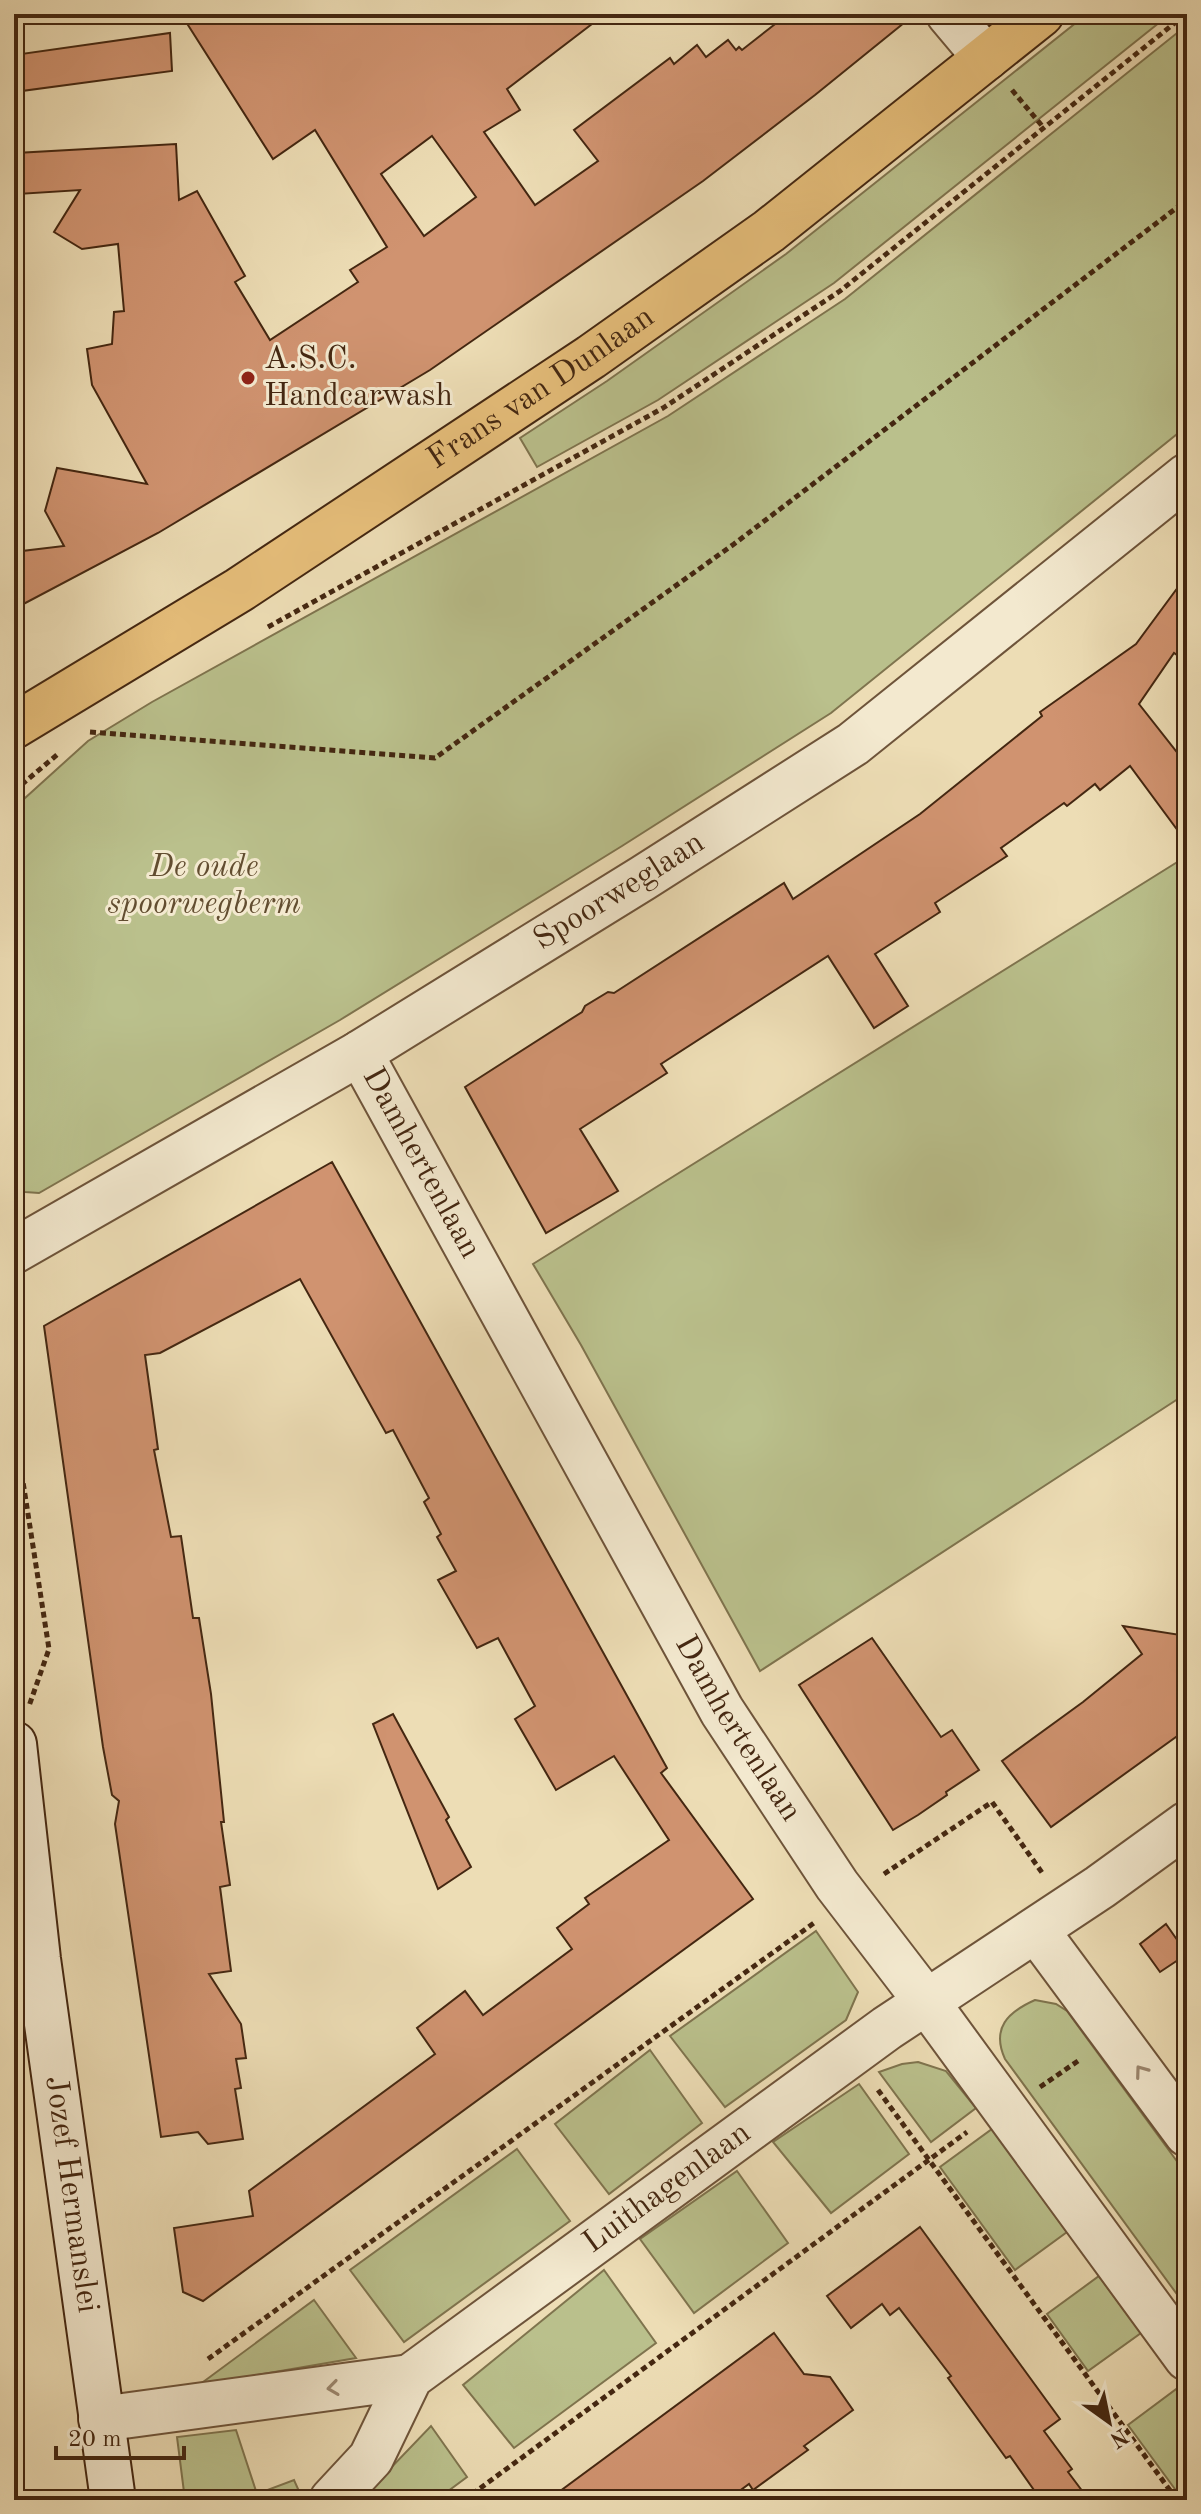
<svg xmlns="http://www.w3.org/2000/svg" width="1201" height="2514" viewBox="0 0 1201 2514" font-family="'Old Standard TT',serif">
<style>
.green{fill:#bac08c;stroke:#7f744e;stroke-width:2}
.building{fill:#d09370;stroke:#442711;stroke-width:2;fill-rule:evenodd}
.lines{fill:none;stroke-linecap:round;stroke-linejoin:round}
.street-casing{stroke:#6e543a;stroke-width:48}
.secondary-casing{stroke:#442711;stroke-width:48}
.primary-casing{stroke:#442711;stroke-width:48}
.path{stroke:#442711;stroke-width:5;stroke-dasharray:6 4;stroke-linecap:butt}
.street{stroke:#f3e9cf;stroke-width:44}
.secondary{stroke:#f3e9cf;stroke-width:44}
.primary{stroke:#e6be7a;stroke-width:44}
.oneway{stroke:#9c8870}
.poi-dot{fill:#8f2418;stroke:#f3e9cf;stroke-width:3}
.labels{text-anchor:middle;dominant-baseline:central;stroke-width:6;stroke-linejoin:round;paint-order:stroke}
.poi-label{font-size:32px;fill:#442711;stroke:#f3e9cf;text-anchor:start}
.street-label{font-size:32px;fill:#442711;stroke:#f3e9cf}
.park-label{font-size:32px;font-style:italic;fill:#624d30;stroke:#f3e9cf}
</style>
<rect width="100%" height="100%" fill="#edddb5"/>
<filter id="stains"><feTurbulence type="fractalNoise" baseFrequency=".0025" numOctaves="4"/><feColorMatrix values="0 0 0 0 .2 0 0 0 0 .09 0 0 0 0 .02 0 0 0 .5 -.17"/></filter>
<radialGradient id="worn" r=".72"><stop offset=".6" stop-color="#630" stop-opacity="0"/><stop offset="1" stop-color="#630" stop-opacity=".3"/></radialGradient>
<g class="green">
<path d="M 1087,14 L 1170,14 L 834,283 L 658,400 L 537,467 L 520,438 L 607,381 L 786,254 Z"/>
<path d="M 1187,25 L 1187,426 L 831,713 L 622,846 L 340,1020 L 39,1193 L 25,1192 L 14,1188 L 14,808 L 88,741 L 152,702 L 668,416 L 845,299 Z"/>
<path d="M 1187,856 L 1187,1393 L 760,1671 L 581,1345 L 533,1264 Z"/>
<path d="M 816,1931 L 858,1992 L 846,2020 L 725,2107 L 670,2036 Z"/>
<path d="M 1035,2000 L 1056,2004 L 1067,2011 L 1187,2175 L 1187,2308 L 1005,2059 C 991,2028 1008,2012 1035,2000 Z"/>
<path d="M 650,2050 L 702,2123 L 609,2194 L 555,2124 Z"/>
<path d="M 918,2062 L 946,2071 L 976,2108 L 931,2142 L 879,2072 L 902,2064 Z"/>
<path d="M 859,2084 L 909,2154 L 831,2213 L 773,2142 Z"/>
<path d="M 992,2129 L 1067,2232 L 1015,2270 L 940,2167 Z"/>
<path d="M 517,2149 L 570,2221 L 404,2342 L 350,2270 Z"/>
<path d="M 737,2171 L 788,2243 L 694,2313 L 640,2239 Z"/>
<path d="M 604,2270 L 656,2343 L 514,2448 L 463,2385 Z"/>
<path d="M 1099,2276 L 1141,2333 L 1088,2371 L 1047,2314 Z"/>
<path d="M 314,2300 L 356,2358 L 199,2385 Z"/>
<path d="M 1179,2387 L 1187,2398 L 1187,2500 L 1183,2500 L 1128,2425 Z"/>
<path d="M 431,2426 L 467,2477 L 436,2500 L 360,2500 Z"/>
<path d="M 236,2430 L 257,2494 L 294,2480 L 303,2500 L 185,2500 L 177,2437 Z"/>
</g>
<g class="building">
<path d="M 181,14 L 605,14 L 507,89 L 520,110 L 484,132 L 535,205 L 598,161 L 574,130 L 670,58 L 674,64 L 697,45 L 706,57 L 728,40 L 736,50 L 739,47 L 742,50 L 788,14 L 915,14 L 815,95 L 703,181 L 430,370 L 158,533 L 14,609 L 14,552 L 64,546 L 45,511 L 57,468 L 147,484 L 92,385 L 87,349 L 112,344 L 114,312 L 124,311 L 118,244 L 82,249 L 54,232 L 80,190 L 18,194 L 16,153 L 176,144 L 179,200 L 197,191 L 245,276 L 235,282 L 270,340 L 358,282 L 350,270 L 387,247 L 315,130 L 273,159 ZM 432,136 L 476,197 L 424,236 L 381,174 Z"/>
<path d="M 170,33 L 172,71 L 14,92 L 14,55 Z"/>
<path d="M 1187,575 L 1187,662 L 1174,653 L 1139,704 L 1187,765 L 1187,843 L 1130,766 L 1100,790 L 1095,784 L 1067,806 L 1064,803 L 1001,848 L 1007,856 L 935,903 L 940,912 L 875,954 L 908,1006 L 874,1028 L 828,956 L 661,1064 L 667,1073 L 580,1129 L 618,1191 L 546,1233 L 465,1087 L 582,1012 L 585,1006 L 608,992 L 614,993 L 784,883 L 793,899 L 920,814 L 1042,716 L 1040,712 L 1136,644 Z"/>
<path d="M 332,1162 L 667,1768 L 661,1773 L 753,1899 L 203,2301 L 183,2292 L 174,2228 L 253,2216 L 249,2191 L 435,2054 L 417,2028 L 465,1991 L 483,2015 L 572,1949 L 557,1928 L 589,1904 L 585,1898 L 669,1840 L 614,1756 L 556,1790 L 515,1719 L 535,1706 L 498,1638 L 477,1648 L 438,1580 L 456,1571 L 437,1537 L 441,1534 L 424,1502 L 429,1498 L 393,1430 L 386,1433 L 300,1279 L 160,1353 L 145,1355 L 158,1449 L 154,1450 L 171,1537 L 181,1536 L 193,1618 L 199,1618 L 211,1694 L 224,1822 L 221,1822 L 230,1885 L 220,1887 L 231,1971 L 209,1974 L 241,2024 L 246,2058 L 236,2059 L 241,2088 L 235,2089 L 243,2139 L 208,2144 L 198,2132 L 161,2137 L 115,1824 L 119,1801 L 112,1795 L 103,1747 L 44,1326 Z"/>
<path d="M 1123,1626 L 1187,1636 L 1187,1729 L 1051,1827 L 1002,1761 L 1083,1702 L 1142,1654 Z"/>
<path d="M 872,1638 L 941,1737 L 952,1730 L 979,1770 L 946,1792 L 947,1795 L 918,1815 L 893,1830 L 799,1685 Z"/>
<path d="M 393,1714 L 449,1817 L 446,1820 L 471,1867 L 438,1889 L 373,1724 Z"/>
<path d="M 1166,1924 L 1187,1954 L 1160,1972 L 1140,1944 Z"/>
<path d="M 920,2227 L 1060,2419 L 1044,2431 L 1072,2469 L 1068,2472 L 1089,2500 L 1041,2500 L 1010,2456 L 1006,2458 L 948,2378 L 951,2376 L 899,2308 L 890,2315 L 882,2304 L 851,2328 L 827,2296 Z"/>
<path d="M 774,2333 L 804,2374 L 830,2377 L 853,2410 L 804,2446 L 808,2450 L 753,2490 L 749,2484 L 727,2500 L 548,2500 Z"/>
</g>
<g class="lines">
<g class="street-casing">
<g id="street">
<path d="M 949,14 L 986,58"/>
<path id="s1" d="M 360,1053 L 722,1711 L 837,1885 L 926,2001 L 1187,2358"/>
<path id="s2" d="M 14,1251 L 360,1053 L 643,878 L 853,744 L 1187,476"/>
<path d="M 1036,1930 L 1187,2134"/>
<path d="M 101,2419 L 410,2377"/>
<path id="s3" d="M 332,2500 L 371,2458 L 410,2377 L 887,2028 L 1100,1887 L 1187,1824"/>
</g>
</g>
<g class="secondary-casing">
<g id="secondary">
<path id="s4" d="M 14,1744 L 38,1959 L 113,2500"/>
</g>
</g>
<g class="primary-casing">
<g id="primary">
<path id="s5" d="M 14,726 L 239,590 L 591,357 L 769,231 L 1041,14"/>
</g>
</g>
<g class="path">
<path d="M 1012,90 L 1043,127"/>
<path d="M 268,627 L 663,408 L 840,291 L 1186,14"/>
<path d="M 90,732 L 435,758 L 734,544 L 1187,200"/>
<path d="M 14,791 L 58,754"/>
<path d="M 14,1424 L 49,1649 L 29,1706"/>
<path d="M 884,1874 L 992,1802 L 1043,1874"/>
<path d="M 1040,2087 L 1078,2061"/>
<path d="M 878,2090 L 1177,2500"/>
<path d="M 208,2359 L 814,1923"/>
<path d="M 464,2500 L 967,2132"/>
</g>
<use href="#street" class="street"/>
<use href="#secondary" class="secondary"/>
<use href="#primary" class="primary"/>
</g>
<defs><path id="oneway-chevron" d="M-2-3.5L2.5 0L-2 3.5" fill="none" stroke-width="1.6" stroke-linecap="round" stroke-linejoin="round" transform="scale(2)"/></defs>
<g class="oneway">
<use href="#oneway-chevron" transform="translate(1141 2071) rotate(-126)"/>
<use href="#oneway-chevron" transform="translate(333 2388) rotate(172)"/>
</g>
<circle class="poi-dot" cx="248" cy="378" r="8"/>
<g class="labels">
<g class="poi-label">
<text x="264" y="360">A.S.C.<tspan x="264" dy="37">Handcarwash</tspan></text>
</g>
<g class="street-label">
<text stroke="none"><textPath href="#s5" startOffset="626">Frans van Dunlaan</textPath></text>
<text stroke="none"><textPath href="#s2" startOffset="704">Spoorweglaan</textPath></text>
<text stroke="none"><textPath href="#s1" startOffset="126">Damhertenlaan</textPath></text>
<text stroke="none"><textPath href="#s1" startOffset="774">Damhertenlaan</textPath></text>
<text stroke="none"><textPath href="#s3" startOffset="466">Luithagenlaan</textPath></text>
<text stroke="none"><textPath href="#s4" startOffset="454">Jozef Hermanslei</textPath></text>
</g>
<g class="park-label">
<text x="204" y="868">De oude<tspan x="204" dy="37">spoorwegberm</tspan></text>
</g>
</g>
<rect width="1201" height="2514" fill="none" stroke="#edddb5" stroke-width="48"/>
<rect x="16" y="16" width="1169" height="2482" fill="none" stroke="#442711" stroke-width="4"/>
<rect x="24" y="24" width="1153" height="2466" fill="none" stroke="#442711" stroke-width="2"/>
<g transform="translate(1109 2422) rotate(147)" stroke="#f3e9cf" stroke-width="6" paint-order="stroke">
<path d="M0-6L14 30L0 20L-14 30Z" fill="#442711"/>
<text y="-12" font-size="22" font-weight="bold" text-anchor="middle" fill="#442711">N</text>
</g>
<path d="M56 2446v12h128v-12" fill="none" stroke="#442711" stroke-width="4"/>
<text x="68" y="2446" font-size="24" fill="#442711" stroke="#f3e9cf" stroke-width="6" paint-order="stroke">20 m</text>
<rect width="100%" height="100%" filter="url(#stains)"/>
<rect width="100%" height="100%" fill="url(#worn)"/>
</svg>
